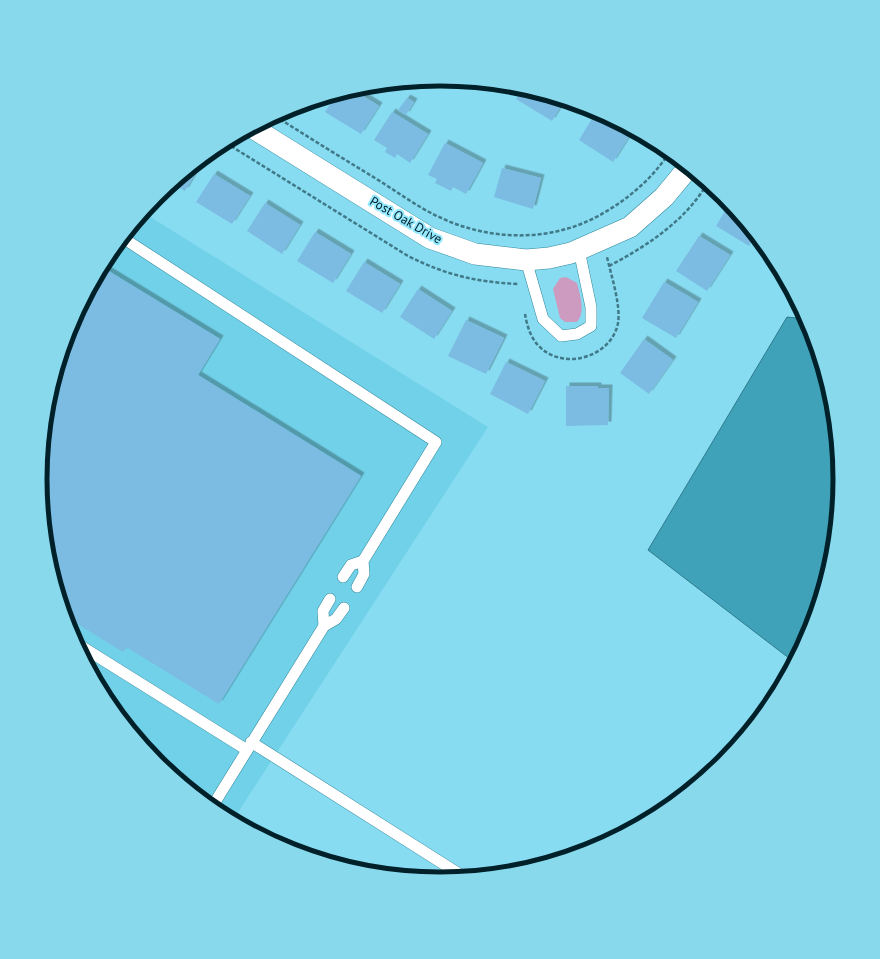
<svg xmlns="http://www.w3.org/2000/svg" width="880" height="959" viewBox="0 0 880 959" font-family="'PT Sans',sans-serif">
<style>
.built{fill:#70d1e8}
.green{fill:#cd9ac0}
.water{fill:#40a2b9;stroke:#2d7b8e}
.building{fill:#7bbce3;filter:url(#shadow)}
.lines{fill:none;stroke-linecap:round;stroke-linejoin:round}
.service-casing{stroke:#30889b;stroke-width:12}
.minor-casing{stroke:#30889b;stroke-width:22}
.path{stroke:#407987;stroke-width:2.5;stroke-dasharray:4 2;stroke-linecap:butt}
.service{stroke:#fff;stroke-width:11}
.minor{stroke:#fff;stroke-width:21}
.labels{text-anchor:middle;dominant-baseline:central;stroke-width:4;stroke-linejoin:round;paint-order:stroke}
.street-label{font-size:13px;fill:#002129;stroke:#95e9fe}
.rim{fill:none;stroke:#002129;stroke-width:5}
</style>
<defs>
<filter id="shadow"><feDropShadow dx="3.5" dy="-3.5" stdDeviation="0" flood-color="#0004"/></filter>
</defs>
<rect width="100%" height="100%" fill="#88dcf1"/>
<path class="built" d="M 144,213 L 488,427 L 233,820 L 218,812 L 157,762 L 107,702 L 70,632 L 48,557 L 40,479 L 48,401 L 71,326 L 108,257 Z"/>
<path class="green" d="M 566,277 L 577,283 C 580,295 586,312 577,322 L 565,322 L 560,318 L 553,289 L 560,278 Z"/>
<path class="water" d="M 787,317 L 805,319 L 810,327 L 832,402 L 840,480 L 832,558 L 809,633 L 794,662 L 648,550 Z"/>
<g class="building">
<path d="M 523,89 L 564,101 L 552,121 L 516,99 Z"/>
<path d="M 353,90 L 379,106 L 361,134 L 325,112 L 336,95 Z"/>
<path d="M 407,98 L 414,102 L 406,115 L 398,110 Z"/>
<path d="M 392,112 L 428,134 L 410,163 L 397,154 L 395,158 L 385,152 L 387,148 L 374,140 Z"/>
<path d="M 596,112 L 632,132 L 613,162 L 579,140 Z"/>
<path d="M 445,143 L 483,163 L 466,194 L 453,187 L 451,191 L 435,183 L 437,179 L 428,175 Z"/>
<path d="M 201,161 L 202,162 L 185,191 L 173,184 Z"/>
<path d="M 502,168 L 541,178 L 533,209 L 494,197 Z"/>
<path d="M 214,174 L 250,196 L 232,224 L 196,202 Z"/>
<path d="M 265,203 L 300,225 L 282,254 L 247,231 Z"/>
<path d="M 729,204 L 755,236 L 749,246 L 716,226 Z"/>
<path d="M 315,232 L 351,254 L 333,283 L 297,261 Z"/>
<path d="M 699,236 L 730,255 L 707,291 L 676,271 Z"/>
<path d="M 364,262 L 400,284 L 382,313 L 346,291 Z"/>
<path d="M 102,267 L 220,339 L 198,375 L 361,476 L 219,704 L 126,647 L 123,652 L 66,617 L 48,557 L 40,479 L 48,401 L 71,326 Z"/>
<path d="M 664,282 L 698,302 L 676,338 L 642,318 Z"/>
<path d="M 418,289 L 452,311 L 434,339 L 400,317 Z"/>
<path d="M 466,320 L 504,338 L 486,374 L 448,356 Z"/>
<path d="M 644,339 L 673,360 L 649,394 L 620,373 Z"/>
<path d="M 506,362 L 545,381 L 528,414 L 490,394 Z"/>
<path d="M 566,386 L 598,386 L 598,388 L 609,388 L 608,425 L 566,426 Z"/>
</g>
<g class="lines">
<g class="service-casing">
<g id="service">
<path d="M 123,238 L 436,442 L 363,561 L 364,574 L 357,587"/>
<path d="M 526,260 L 543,319 L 561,336 L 577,334 L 591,326 L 591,307 L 579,250"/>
<path d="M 343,577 L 351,565 L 363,561"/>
<path d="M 324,626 L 323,611 L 330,599"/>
<path d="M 76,643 L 247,750"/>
<path d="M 251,742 L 464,877"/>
<path d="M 212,807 L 324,626 L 336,619 L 344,608"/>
</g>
</g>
<g class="minor-casing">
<path id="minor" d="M 253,128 L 430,238 L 475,254 L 526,260 L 549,258 L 571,253 L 630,227 L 664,197 L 688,168"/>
</g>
<g class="path">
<path d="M 275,116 C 308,137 342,158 375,178 C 396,191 416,206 437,216 C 488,241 550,243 600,215 C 627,200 652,179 669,153"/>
<path d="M 226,143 L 408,256 C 446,275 476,282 518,284"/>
<path d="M 609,266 C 647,246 685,221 707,184"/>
<path d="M 525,314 C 527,326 531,340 542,349 C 567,370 612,356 618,323 C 621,305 611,275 607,257"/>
</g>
<use href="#service" class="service"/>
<use href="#minor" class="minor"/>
</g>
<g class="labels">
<g class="street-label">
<text transform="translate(406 220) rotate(30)">Post Oak Drive</text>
</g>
</g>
<path d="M0 0H880V959H0ZM47 479a393 393 0 1 1 786 0a393 393 0 1 1-786 0Z" fill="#89d9ed" fill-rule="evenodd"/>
<path class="rim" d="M47 479a393 393 0 1 1 786 0a393 393 0 1 1-786 0Z"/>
</svg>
